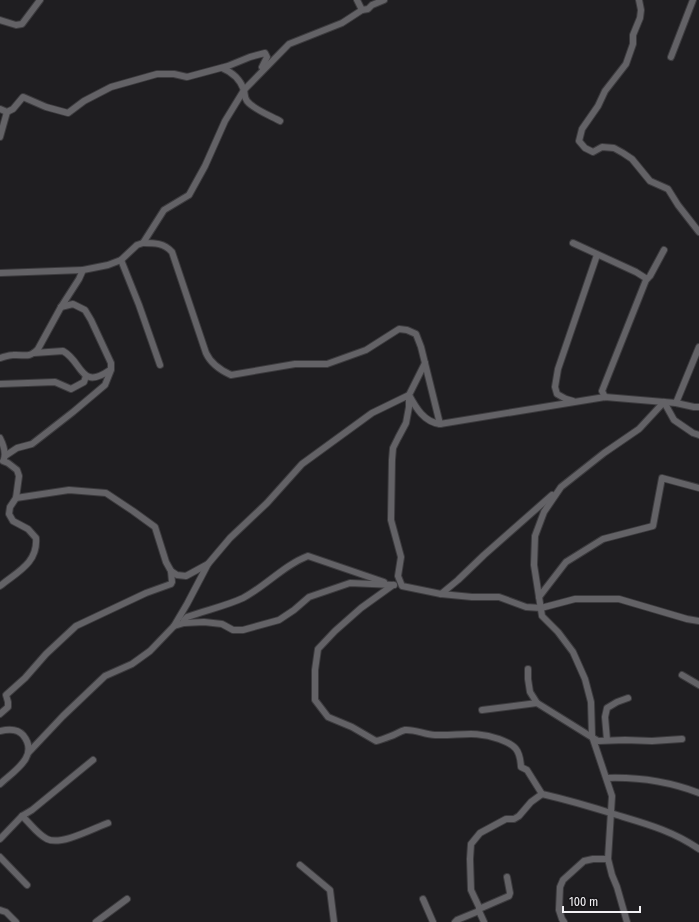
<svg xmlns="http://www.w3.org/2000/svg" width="699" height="922" viewBox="0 0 699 922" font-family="'Fira Sans Condensed',sans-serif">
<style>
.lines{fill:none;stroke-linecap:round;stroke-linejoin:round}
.street-casing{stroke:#3c3b3e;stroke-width:8}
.street{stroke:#636266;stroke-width:6}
</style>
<rect width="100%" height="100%" fill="#1f1e21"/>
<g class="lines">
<g class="street-casing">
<g id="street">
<path d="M 357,0 L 362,10"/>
<path d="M 639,0 L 641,10 L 640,18 L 633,35 L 633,44 L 626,64 L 605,91 L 598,106 L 582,129 L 579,141 L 585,148 L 593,152 L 602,147 L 614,148 L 623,153 L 632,159 L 650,181 L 668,189 L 678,205 L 699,232"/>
<path d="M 0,20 L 16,25 L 22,24 L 40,0"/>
<path d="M 671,57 L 693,0"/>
<path d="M 222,68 C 232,72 240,79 244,90 C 245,94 244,97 247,101 C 253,109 271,116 280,121"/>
<path d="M 0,109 L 7,112 L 13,109 L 23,97 L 46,107 L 68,113 L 84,101 L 111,87 L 157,74 L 174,74 L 187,77 L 228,66 L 250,57 L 265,53 L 267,57 L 262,67"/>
<path d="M 0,137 L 7,112"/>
<path d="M 143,243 C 155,243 164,243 172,252 L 206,353 C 211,364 220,370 231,375 L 295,364 L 327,364 L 366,350 L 399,329 L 407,330 L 416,334 L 421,347 L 440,424"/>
<path d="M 573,243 L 636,272 L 647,279"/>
<path d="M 121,260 L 139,305 L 160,365"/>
<path d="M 0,273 L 83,270"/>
<path d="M 34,353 L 63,351 C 83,362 80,391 110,370"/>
<path d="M 0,358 C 4,357 9,355 13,355 C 25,354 28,359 38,349 L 61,307 L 79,279 L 83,270 L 108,265 L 121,260 L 137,245 L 143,243 L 164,210 L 189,195 L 205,166 L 225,121 L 244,90 L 289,44 L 342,23 L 362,10 L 368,9 L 372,5 L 384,0"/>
<path d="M 425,363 L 409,395 C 416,408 424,422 440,424 L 605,397 L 676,403 L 694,407 L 699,407"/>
<path d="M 0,384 L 55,382 L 71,389 L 84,382 L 86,376"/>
<path d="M 605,397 L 602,391 L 646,280 L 650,276 L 664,250"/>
<path d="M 573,401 L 566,399 L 557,394 L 555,387 L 558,369 L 597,255"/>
<path d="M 676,403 L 699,347"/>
<path d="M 0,438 C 3,444 6,452 4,459"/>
<path d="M 5,456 L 17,448 L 32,444 L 73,412 L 105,385 L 111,370 L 111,363 L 91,320 L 85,310 L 73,304 L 61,307"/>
<path d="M 16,498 L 69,490 L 106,493 L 133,511 L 155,527 L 166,562 L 171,571 L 177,575 L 186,576 L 208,564"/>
<path d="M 393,585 L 361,608 L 335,631 L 318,649 L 315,670 L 315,700 L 328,717 L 352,727 L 376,741 C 381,740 386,738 391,736 C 395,735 400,731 405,730 C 415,729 425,735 435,735 C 459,736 475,730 499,739 C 515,745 520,749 521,767 L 527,770 L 542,794 C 568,800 592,807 617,815 C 647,824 673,831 699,849"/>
<path d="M 0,586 C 17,572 38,563 36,538 L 28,529 L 13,521 L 9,514 L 10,507 L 16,498 L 19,476 L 17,470 L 8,463 L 3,461"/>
<path d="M 441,594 L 458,580 L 484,555 L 552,495"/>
<path d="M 539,597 L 566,562 L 603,539 L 653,526 L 662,478 L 699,488"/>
<path d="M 184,623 L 184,620 L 187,617 C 206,610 226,606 243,598 C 266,586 284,565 308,556 L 384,582"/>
<path d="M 174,626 L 184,623 L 204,622 L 222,624 L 233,630 L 243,630 L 279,620 L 294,610 L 309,597 L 350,583 L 394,585"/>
<path d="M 528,669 L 528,679 L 530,692 L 537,703 L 598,741 L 625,740 L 652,741 L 682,739"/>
<path d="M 682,675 L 699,685"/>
<path d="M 482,710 L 537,703"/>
<path d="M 0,714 L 8,707 L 8,702 L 6,695 L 25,678 L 46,654 L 76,626 L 146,593 L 171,584 L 172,582 L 171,571"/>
<path d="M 0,731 C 8,729 17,728 23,735 C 40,756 14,771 0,784"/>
<path d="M 607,740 L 605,717 L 607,708 L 617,702 L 628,698"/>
<path d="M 29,752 L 63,716 L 105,676 L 132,664 L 150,651 L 174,626 L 187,604 L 208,564 L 230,538 L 267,503 L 302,464 L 372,413 L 409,395 L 409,407 L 406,423 L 398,438 L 393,448 L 392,460 L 391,520 L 401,557 L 398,576 L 402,586 L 441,594 L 472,597 L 499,597 L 526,607 L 541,608 L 575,599 L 619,599 L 687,619 L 699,621"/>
<path d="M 607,778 C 639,777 670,782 699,793"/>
<path d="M 22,816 C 30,823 37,834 47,839 C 61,846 94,828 108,823"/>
<path d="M 0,839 L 22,816 L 32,810 L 93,760"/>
<path d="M 0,857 L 27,885"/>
<path d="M 300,865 L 330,890 L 334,922"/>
<path d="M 423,899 L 433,922"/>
<path d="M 479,909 L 509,896 L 510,893 L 507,877"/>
<path d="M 0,910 L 6,912 L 16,922"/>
<path d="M 96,922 L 127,899"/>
<path d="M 455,922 L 457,920 L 479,911"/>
<path d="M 484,922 L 479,911 L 479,907 L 471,890 L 470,859 L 471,844 L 480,833 L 506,819 L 514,819 L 519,816 L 531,802 L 542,794"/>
<path d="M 564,922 L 562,919 L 559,910 L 560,887 L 563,880 L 584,861 L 593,859 L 608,859"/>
<path d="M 627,922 L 617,887 L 612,875 L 608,859 L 612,796 L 592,736 L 591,702 L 585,679 L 573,652 L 558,632 L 542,616 L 534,565 L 535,536 L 544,512 L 561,487 L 604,453 L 639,429 L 664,402 L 674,420 L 693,433 L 699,435"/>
</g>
</g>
<use href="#street" class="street"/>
</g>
<path d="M563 906v6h77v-6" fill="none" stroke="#f2f1f4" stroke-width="2"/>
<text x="569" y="906" font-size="12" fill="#f2f1f4" stroke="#161518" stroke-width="3" paint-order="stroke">100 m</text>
</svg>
